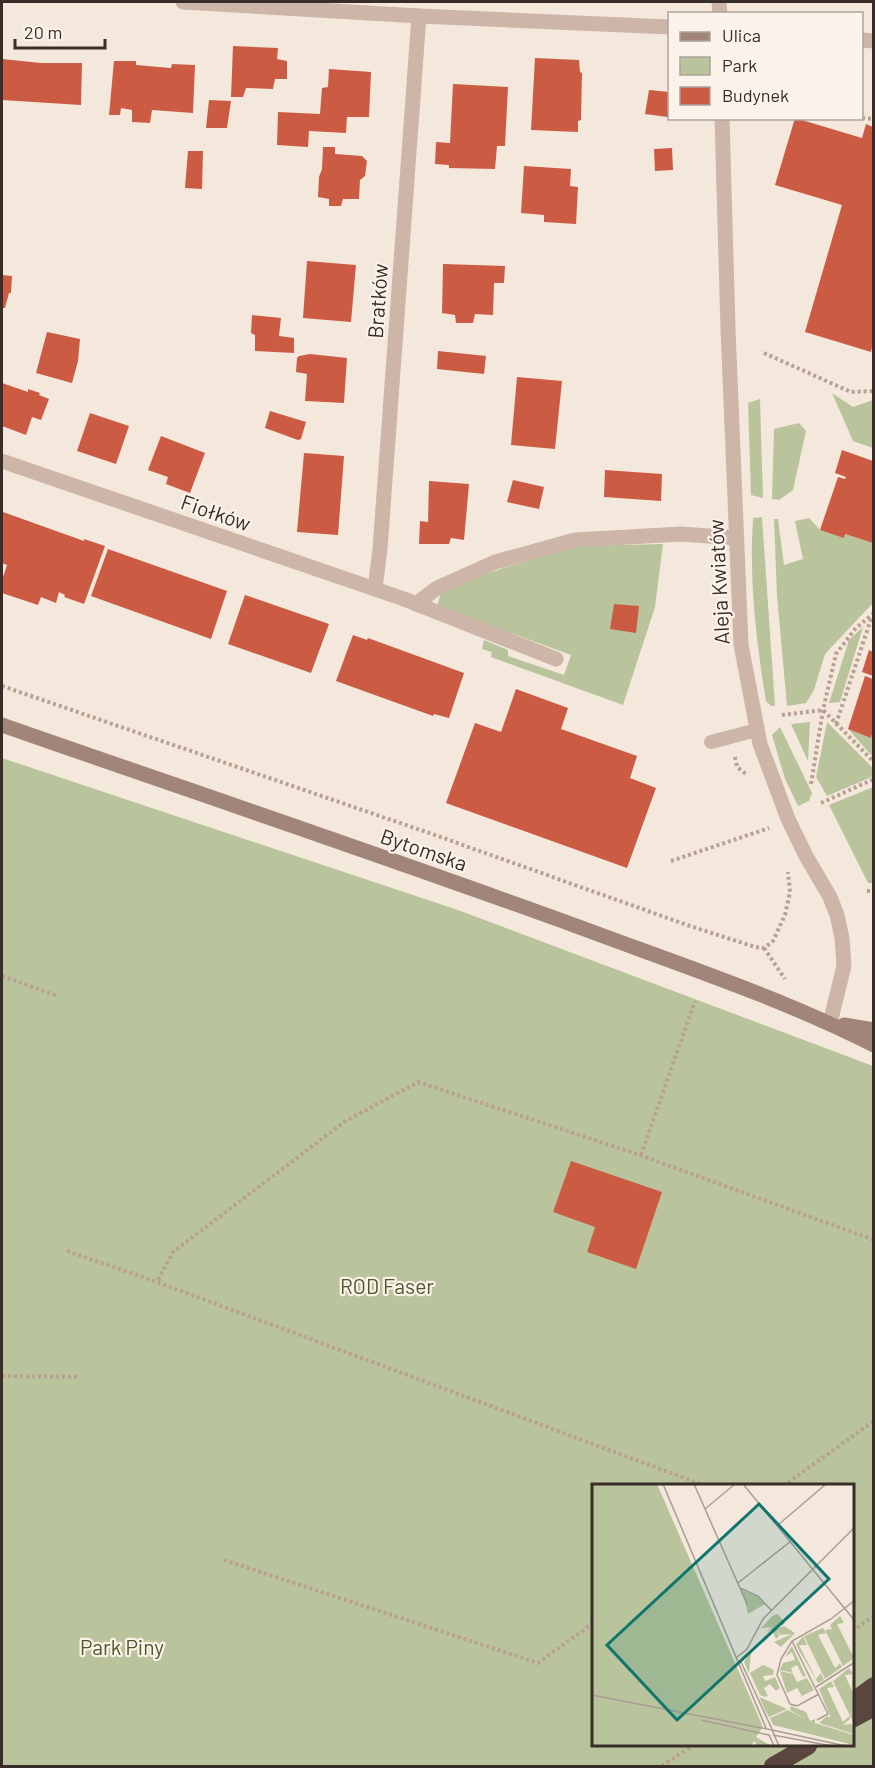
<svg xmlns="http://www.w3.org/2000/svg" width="875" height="1768" viewBox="0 0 875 1768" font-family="Barlow,sans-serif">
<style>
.green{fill:#b9c49c;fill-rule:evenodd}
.building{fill:#cc5b43}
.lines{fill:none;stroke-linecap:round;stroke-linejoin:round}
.path{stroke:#b9a092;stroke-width:4;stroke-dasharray:3 3;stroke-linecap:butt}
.lane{stroke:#cdb6a8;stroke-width:14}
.street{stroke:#cdb6a8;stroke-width:15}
.secondary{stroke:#a18579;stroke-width:15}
.highway{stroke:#5b463f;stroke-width:18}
.labels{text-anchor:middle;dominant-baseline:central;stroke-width:4.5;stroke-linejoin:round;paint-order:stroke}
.street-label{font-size:21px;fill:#392d29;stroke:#fbf2ea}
.park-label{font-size:21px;fill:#4b592b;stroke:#fbf2ea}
.inset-road{fill:none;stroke:#a99d95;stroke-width:1.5}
.view{fill:#0f766e;fill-opacity:0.15;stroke:#0f766e;stroke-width:3}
.inset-edge{fill:none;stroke:#392d29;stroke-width:3}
</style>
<rect width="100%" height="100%" fill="#f4e8dd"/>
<g class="green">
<path d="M 832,393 L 853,407 L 873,400 L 873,448 L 853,441 Z"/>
<path d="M 760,399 L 763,498 L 751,495 L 748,403 Z"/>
<path d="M 799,423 L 806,431 L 793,490 L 779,500 L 772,499 L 774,429 Z"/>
<path d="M 762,517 L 775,706 L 771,706 L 766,701 C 756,641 749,579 753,518 Z"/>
<path d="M 809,518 L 820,530 L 844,537 L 845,534 L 873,543 L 873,603 L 825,654 L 814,690 L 806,703 L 787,706 L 777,596 L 774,519 L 778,519 L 784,565 L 803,559 L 795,521 Z"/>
<path d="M 663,544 L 655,607 L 623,705 L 491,657 L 492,652 L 482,649 L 484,640 L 508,650 L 508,656 L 564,675 L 571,655 L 437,606 L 442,590 L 503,568 L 579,546 Z"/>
<path d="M 863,627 L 840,702 L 829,703 L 849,640 Z"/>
<path d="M 810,722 L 808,761 L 791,724 Z"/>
<path d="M 827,722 L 873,768 L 874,776 L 827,796 L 816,777 Z"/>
<path d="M 780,727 L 812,793 L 809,801 L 798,806 L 785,779 L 772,735 Z"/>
<path d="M 848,729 L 871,737 L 872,734 L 873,734 L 873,757 Z"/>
<path d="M 2,758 L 458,910 L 873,1066 L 873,1766 L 2,1766 ZM 593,1486 L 852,1486 L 852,1746 L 593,1746 Z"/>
<path d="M 873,787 L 873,883 L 868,883 L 829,805 Z"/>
</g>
<g class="building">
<path d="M 233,46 L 278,48 L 277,59 L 287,61 L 287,79 L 275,79 L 273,89 L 246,88 L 243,97 L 231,97 Z"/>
<path d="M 535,58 L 579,60 L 580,72 L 582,73 L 581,120 L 578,121 L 578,132 L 531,130 Z"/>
<path d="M 2,59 L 41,63 L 82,63 L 81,105 L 2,100 Z"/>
<path d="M 114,61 L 136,61 L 136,65 L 171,68 L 172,64 L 195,65 L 193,113 L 152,110 L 150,123 L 132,122 L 132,110 L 121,108 L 120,115 L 109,115 Z"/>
<path d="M 329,69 L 371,72 L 369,117 L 347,117 L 346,133 L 309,131 L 308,147 L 277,145 L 278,112 L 320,114 L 322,88 L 328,87 Z"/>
<path d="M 453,84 L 508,87 L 505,146 L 497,146 L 495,169 L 449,168 L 449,165 L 435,164 L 436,142 L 450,143 Z"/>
<path d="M 649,90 L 669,92 L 668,117 L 645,114 Z"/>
<path d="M 209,100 L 231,101 L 227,128 L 206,128 Z"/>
<path d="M 795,118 L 862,138 L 866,124 L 873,127 L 873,343 L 871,352 L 805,332 L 842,205 L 775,185 Z"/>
<path d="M 323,147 L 335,147 L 335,154 L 362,156 L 367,161 L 365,176 L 360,180 L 359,199 L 343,199 L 341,206 L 329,206 L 329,199 L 318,197 L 319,177 L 322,169 Z"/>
<path d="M 672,148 L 673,170 L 655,171 L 654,149 Z"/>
<path d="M 188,151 L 203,151 L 202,189 L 185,188 Z"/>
<path d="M 524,166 L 571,169 L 570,186 L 578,187 L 576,224 L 544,222 L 544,215 L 521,213 Z"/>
<path d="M 307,261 L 356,265 L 351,322 L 303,318 Z"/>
<path d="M 443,264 L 505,266 L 504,283 L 494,283 L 493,315 L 475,314 L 473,323 L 456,323 L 455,315 L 442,313 Z"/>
<path d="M 2,275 L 12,276 L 11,293 L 9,293 L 5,308 L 2,308 Z"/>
<path d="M 252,315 L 281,318 L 279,336 L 294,338 L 294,353 L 255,351 L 255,335 L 251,333 Z"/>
<path d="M 47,332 L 80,339 L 78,361 L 72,383 L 36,373 Z"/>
<path d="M 438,351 L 486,356 L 484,374 L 437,369 Z"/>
<path d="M 310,354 L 347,358 L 344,403 L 305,401 L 307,374 L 296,372 L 297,358 L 299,356 Z"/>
<path d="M 517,377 L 562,381 L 555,449 L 511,445 Z"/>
<path d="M 2,383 L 28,392 L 28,389 L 40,393 L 39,395 L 49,399 L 41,420 L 32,417 L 26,435 L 2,426 Z"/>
<path d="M 270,411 L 306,422 L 301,439 L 298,440 L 265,428 Z"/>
<path d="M 90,413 L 129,426 L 116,464 L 77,451 Z"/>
<path d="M 161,436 L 205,453 L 190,493 L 166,484 L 168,477 L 148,470 Z"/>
<path d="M 842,450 L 873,461 L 873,543 L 845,534 L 844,538 L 820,530 L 838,477 L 845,479 L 846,477 L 835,473 Z"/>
<path d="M 304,453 L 344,456 L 338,535 L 297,532 Z"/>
<path d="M 605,470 L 662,474 L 661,501 L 604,497 Z"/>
<path d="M 513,480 L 544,487 L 539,509 L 507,502 Z"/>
<path d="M 429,481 L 469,484 L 464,540 L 451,538 L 449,544 L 419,544 L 420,521 L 428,522 Z"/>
<path d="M 3,512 L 84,541 L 84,539 L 105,546 L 84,604 L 64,597 L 65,595 L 59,592 L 56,603 L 41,597 L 38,605 L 2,593 L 2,580 L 7,565 L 2,563 Z"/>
<path d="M 108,549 L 227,591 L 211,639 L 91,596 Z"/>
<path d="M 245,595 L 329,624 L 311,673 L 228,644 Z"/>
<path d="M 614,604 L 639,606 L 636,633 L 610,629 Z"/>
<path d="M 353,635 L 367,640 L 368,638 L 464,673 L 449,718 L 434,714 L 433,716 L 336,681 Z"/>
<path d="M 869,650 L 873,652 L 873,676 L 862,672 Z"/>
<path d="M 865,676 L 873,679 L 873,734 L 872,734 L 871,738 L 848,729 Z"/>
<path d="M 516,689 L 568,708 L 561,729 L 637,756 L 630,778 L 656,788 L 627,868 L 446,803 L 475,723 L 501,732 Z"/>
<path d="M 571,1161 L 662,1192 L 636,1269 L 587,1252 L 595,1227 L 553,1212 Z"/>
</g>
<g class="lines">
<g class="path">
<path d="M 862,118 L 874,119"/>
<path d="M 764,353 L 851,392 L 874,391"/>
<path d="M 2,686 L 432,834 L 690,926 L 755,947 L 764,948 L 773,941 L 785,915 L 790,892 L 788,872"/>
<path d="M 782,715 L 823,710 L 874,762"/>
<path d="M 836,724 L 872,616"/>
<path d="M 735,757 L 737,767 L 746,774"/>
<path d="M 811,784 L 823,710 L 836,654 L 855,629 L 874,613"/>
<path d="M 821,803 L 874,779"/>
<path d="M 671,861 L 769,828"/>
<path d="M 867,891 L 874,891"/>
<path d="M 764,948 L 785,979"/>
<path d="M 2,976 L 57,996"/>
<path d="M 641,1155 L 695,1001"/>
<path d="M 67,1251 L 157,1282"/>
<path d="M 2,1376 L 80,1377"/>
<path d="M 706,1486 L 157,1282 L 173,1252 L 344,1122 L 418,1082 L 634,1153 L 874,1240"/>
<path d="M 783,1486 L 874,1421"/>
<path d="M 224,1560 L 538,1663 L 593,1623"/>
<path d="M 852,1631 L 874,1616"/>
<path d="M 662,1766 L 692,1746"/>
</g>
<path class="lane" d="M 711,742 L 757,730"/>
<g class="street">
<path d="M 183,2 L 419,16 L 670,27"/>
<path d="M 719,2 L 720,14"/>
<path d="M 862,40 L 874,41"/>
<path d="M 722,118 L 728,329 L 741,645 L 760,744 L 788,819 L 806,856 L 830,897 L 837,915 L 842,938 L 844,966 L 830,1023"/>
<path d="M 2,461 L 404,599 L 556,659"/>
<path d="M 375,589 L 380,549 L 419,16"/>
<path d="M 416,604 L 437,588 L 495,562 L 575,540 L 681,534 L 736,538"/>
</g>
<g class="secondary">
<path d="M 2,725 C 194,792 387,857 579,927 C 678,964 779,997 874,1045"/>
<path d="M 844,1025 L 874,1030"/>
</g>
<g class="highway">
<path d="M 852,1702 L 874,1686"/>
<path d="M 852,1719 L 874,1707"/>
<path d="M 773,1766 L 808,1746"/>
</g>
</g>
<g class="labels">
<g class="street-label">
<text transform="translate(377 301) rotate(-86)">Bratków</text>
<text transform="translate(216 512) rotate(19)">Fiołków</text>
<text transform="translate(718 582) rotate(-93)">Aleja Kwiatów</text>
<text transform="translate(424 849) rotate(19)">Bytomska</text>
</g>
<g class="park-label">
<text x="387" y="1285">ROD Faser</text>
<text x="122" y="1646">Park Piny</text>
</g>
</g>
<g transform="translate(592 1484)">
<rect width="262" height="262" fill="#f4e8dd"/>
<path d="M 0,0 L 65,0 L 171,243 L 164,253 L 179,262 L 166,262 L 162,257 L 159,262 L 0,262 ZM 150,106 L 166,113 L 173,120 L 156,130 ZM 184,128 L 181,132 L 186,130 L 193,140 L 174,148 L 180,143 L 169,144 ZM 248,132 L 252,139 L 245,140 L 262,174 L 251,182 L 233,146 L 240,145 L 238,141 ZM 192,142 L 203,149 L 189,163 L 182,158 L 200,150 L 188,151 L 185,146 L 187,152 L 184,155 L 180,146 ZM 231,144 L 234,149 L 226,151 L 243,184 L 248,179 L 250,183 L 233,195 L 212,152 ZM 211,152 L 215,161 L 207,161 L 224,195 L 229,189 L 232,196 L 226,199 L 204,161 ZM 200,162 L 214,192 L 211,193 L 205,181 L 199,184 L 201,189 L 188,186 L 191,179 L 203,176 L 200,168 L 193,173 ZM 159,167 L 157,189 L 167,213 L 195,225 L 177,233 L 173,225 L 176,233 L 152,178 ZM 171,181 L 182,186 L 181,191 L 171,192 L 173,197 L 183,193 L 188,204 L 184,207 L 178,200 L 172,204 L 176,212 L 173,213 L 168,211 L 158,189 ZM 257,184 L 261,190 L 253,191 L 262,211 L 261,238 L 241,197 ZM 188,187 L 201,190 L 205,198 L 215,194 L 222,206 L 210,212 L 205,204 L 195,209 ZM 239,197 L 242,203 L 235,204 L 251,238 L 257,232 L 258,235 L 251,241 L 260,240 L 262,250 L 227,239 L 235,232 L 250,238 L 239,234 L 227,205 ZM 199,222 L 214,228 L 218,237 L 223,235 L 223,239 L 262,251 L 262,261 L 181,241 L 178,234 L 196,226 L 215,236 L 198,226 Z" fill="#b9c49c"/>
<path class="inset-road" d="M 71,0 L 174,244M 102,0 L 155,120M 151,0 L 263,137M 113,25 L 143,0M 186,41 L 234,0M 146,99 L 199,57M 148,104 L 166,112 L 179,126M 200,157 L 236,230 L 225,236M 145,173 L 155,165 L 171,135 L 263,43M 149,178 L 180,245M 224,203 L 263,178M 227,210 L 205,222 L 198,220 L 185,191 L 189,175 L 200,157 L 239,135 L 263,116M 0,211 L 180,246 L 187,262M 109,236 L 177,251 L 182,262M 180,246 L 254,262M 181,251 L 240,262"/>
<path class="view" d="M 167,20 L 237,95 L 85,236 L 15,161 Z"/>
<rect width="262" height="262" class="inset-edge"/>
</g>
<rect width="875" height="1768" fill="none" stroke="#392d29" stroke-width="6"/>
<rect x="668" y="12" width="195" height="108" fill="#fbf2ea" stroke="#ada39d" stroke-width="1.5"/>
<rect x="680" y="32" width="30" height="9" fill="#a18579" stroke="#ada39d" stroke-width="1.5"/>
<text x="722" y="42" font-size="18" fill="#392d29">Ulica</text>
<rect x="680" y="57" width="30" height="18" fill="#b9c49c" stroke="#ada39d" stroke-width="1.5"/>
<text x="722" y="72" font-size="18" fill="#392d29">Park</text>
<rect x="680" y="87" width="30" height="18" fill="#cc5b43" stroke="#ada39d" stroke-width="1.5"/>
<text x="722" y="102" font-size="18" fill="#392d29">Budynek</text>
<path d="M15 39v9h90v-9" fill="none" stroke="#392d29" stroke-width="3"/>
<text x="24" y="39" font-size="18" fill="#392d29" stroke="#fbf2ea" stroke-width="4.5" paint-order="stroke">20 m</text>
</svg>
